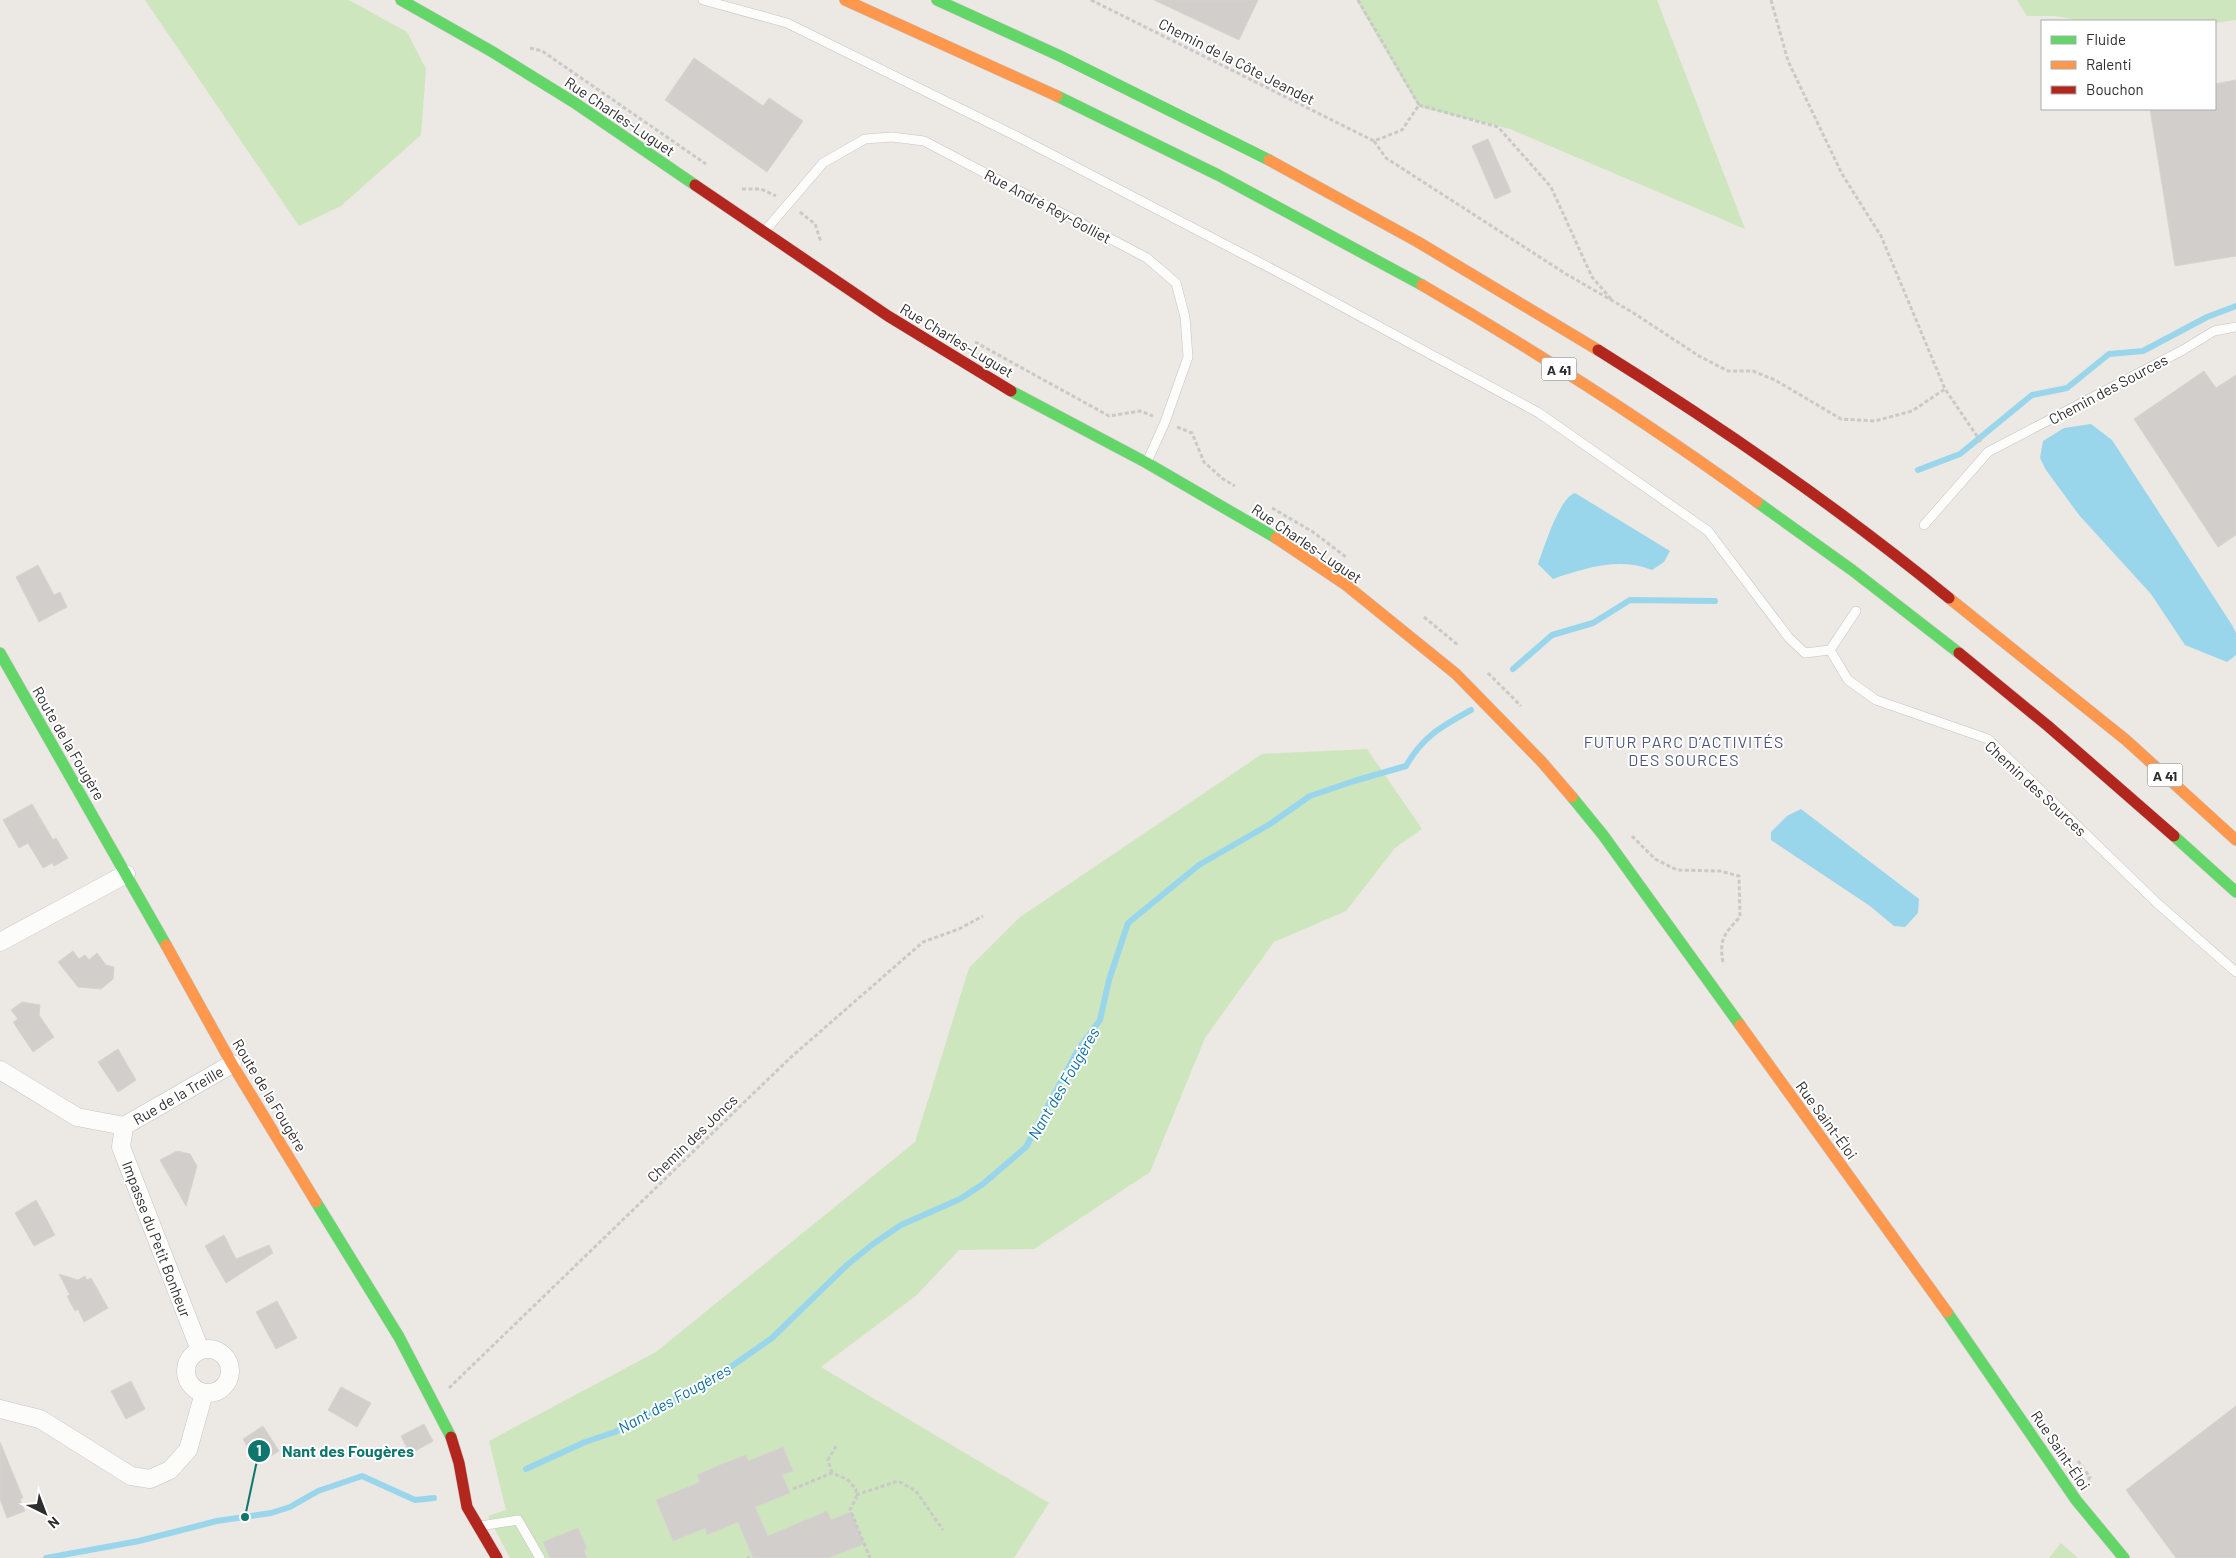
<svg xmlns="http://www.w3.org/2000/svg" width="2236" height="1558" viewBox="0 0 2236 1558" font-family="Barlow,sans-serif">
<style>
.green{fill:#cee6be}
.water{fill:#99d6ec}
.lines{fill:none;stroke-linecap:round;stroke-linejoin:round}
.stream{stroke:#99d6ec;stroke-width:6}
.building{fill:#d1cecb;stroke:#d7d4d0}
.lane-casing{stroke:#c5c4c5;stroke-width:10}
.street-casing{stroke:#c5c4c5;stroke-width:19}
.fast-casing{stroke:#c5c4c5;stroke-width:12}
.slow-casing{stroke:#c5c4c5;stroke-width:12}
.jam-casing{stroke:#c5c4c5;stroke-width:12}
.path{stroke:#c9c9c8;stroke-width:3;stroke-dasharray:4 2.5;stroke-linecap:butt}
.lane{stroke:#fcfcfb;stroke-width:9}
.street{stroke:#fcfcfb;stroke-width:18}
.fast{stroke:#63d668;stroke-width:11}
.slow{stroke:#ff974d;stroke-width:11}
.jam{stroke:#b3261e;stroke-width:11}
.labels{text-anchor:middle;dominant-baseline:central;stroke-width:4;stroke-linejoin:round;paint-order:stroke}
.shield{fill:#fff;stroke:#6d6d6d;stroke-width:1}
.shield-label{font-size:14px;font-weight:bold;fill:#2e2e2e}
.street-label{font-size:15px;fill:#2e2e2e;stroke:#fff}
.neighbourhood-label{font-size:16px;letter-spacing:1px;fill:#4d5680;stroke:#fff}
.water-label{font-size:16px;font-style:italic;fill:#0d6fa3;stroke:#fff}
.leader{fill:none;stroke:#0f766e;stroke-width:2}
.callout-dot{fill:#0f766e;stroke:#fff;stroke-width:2}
.mark-label{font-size:15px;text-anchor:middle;font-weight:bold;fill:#fff}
.callout-label{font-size:16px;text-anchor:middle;font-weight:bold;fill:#0f766e;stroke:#fff;stroke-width:4;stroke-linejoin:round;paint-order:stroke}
</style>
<rect width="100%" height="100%" fill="#ece8e4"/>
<g class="green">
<path d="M 145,0 L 349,0 L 407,32 L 426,69 L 421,135 L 341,206 L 299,226 Z"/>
<path d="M 1356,0 L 1657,0 L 1745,229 L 1510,129 L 1419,107 Z"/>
<path d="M 2017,0 L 2236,0 L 2236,20 L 2215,23 L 2215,21 L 2074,21 L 2072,19 L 2054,16 L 2027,16 Z"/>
<path d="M 1367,749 L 1422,829 L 1395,848 L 1346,911 L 1274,942 L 1205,1038 L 1150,1172 L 1034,1249 L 959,1250 L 917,1295 L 821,1367 L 1049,1503 L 1014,1558 L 510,1558 L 488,1516 L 506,1510 L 489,1441 L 656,1352 L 915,1142 L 969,968 L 1020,917 L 1262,754 Z"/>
<path d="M 2061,1543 L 2078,1558 L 2049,1558 Z"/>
</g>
<g class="water">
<path d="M 2091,424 L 2112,440 L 2232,625 L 2236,633 L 2236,655 L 2227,662 L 2185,645 L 2151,594 L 2079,515 L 2046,470 L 2040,458 L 2043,441 L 2064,428 Z"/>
<path d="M 1575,493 L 1670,551 L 1664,562 L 1652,570 C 1619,557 1585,568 1553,579 L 1538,564 C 1544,548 1559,498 1575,493 Z"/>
<path d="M 1801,809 L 1919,899 L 1918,913 L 1905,927 L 1894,926 L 1870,906 L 1771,840 L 1771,832 L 1787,816 Z"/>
</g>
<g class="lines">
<g class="stream">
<path d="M 1918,470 L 1960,454 L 2032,395 L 2067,388 L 2109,354 L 2143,351 L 2207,317 L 2236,306"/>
<path d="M 1513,669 L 1552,635 L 1593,623 L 1630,600 L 1715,601"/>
<path d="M 526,1469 L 585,1442 L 615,1432 L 709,1382 L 772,1338 L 847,1265 L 873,1244 L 901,1225 L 960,1199 L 983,1184 L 1026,1147 L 1079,1048 L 1100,1020 L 1109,980 L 1128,923 L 1199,865 L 1270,824 L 1310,796 L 1354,781 L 1406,766 C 1423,736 1441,727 1471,710"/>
<path d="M 46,1558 L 139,1541 L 217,1521 L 271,1513 L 290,1507 L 318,1491 L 362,1476 L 415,1500 L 434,1498"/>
</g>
</g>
<g class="building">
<path d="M 1154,0 L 1258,0 L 1239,40 Z"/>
<path d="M 694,58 L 763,106 L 769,98 L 803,121 L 767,172 L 665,100 Z"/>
<path d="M 2236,80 L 2236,256 L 2175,266 L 2150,109 L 2215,109 L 2215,84 Z"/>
<path d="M 1488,139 L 1511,192 L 1495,199 L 1472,146 Z"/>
<path d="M 2204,371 L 2216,388 L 2236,375 L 2236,535 L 2218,547 L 2134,419 Z"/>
<path d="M 38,565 L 54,595 L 60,592 L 67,607 L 39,622 L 16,577 Z"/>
<path d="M 32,804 L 53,840 L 56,838 L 68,858 L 54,866 L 52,863 L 43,868 L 28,843 L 19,848 L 3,820 Z"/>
<path d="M 73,951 L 79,959 L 85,955 L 89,960 L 97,953 L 106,965 L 114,967 L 113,979 L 101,989 L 78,987 L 58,962 Z"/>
<path d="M 22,1002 L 40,1005 L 39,1015 L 54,1037 L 33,1052 L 13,1022 L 18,1019 L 11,1010 Z"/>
<path d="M 118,1049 L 136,1080 L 118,1092 L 98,1062 Z"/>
<path d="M 177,1151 L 190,1154 L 197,1166 L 186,1206 L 160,1160 Z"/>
<path d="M 36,1200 L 55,1235 L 34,1246 L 15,1213 Z"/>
<path d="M 224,1235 L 236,1259 L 269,1245 L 273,1253 L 226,1283 L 205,1246 Z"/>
<path d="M 59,1274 L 78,1280 L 85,1276 L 87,1280 L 91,1278 L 108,1308 L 84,1322 L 78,1309 L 75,1311 L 67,1296 L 70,1295 Z"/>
<path d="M 277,1301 L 297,1338 L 276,1349 L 256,1312 Z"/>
<path d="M 131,1381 L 145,1409 L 126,1419 L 111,1391 Z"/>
<path d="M 341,1387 L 371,1403 L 357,1427 L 328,1410 Z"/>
<path d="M 2236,1406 L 2236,1558 L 2176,1558 L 2126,1490 Z"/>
<path d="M 424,1424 L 433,1441 L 410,1454 L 401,1436 Z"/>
<path d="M 263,1426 L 279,1451 L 257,1465 L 243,1439 Z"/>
<path d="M 0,1442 L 23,1498 L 20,1499 L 25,1511 L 7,1518 L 0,1499 Z"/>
<path d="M 783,1447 L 793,1471 L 782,1475 L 790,1493 L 755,1507 L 768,1536 L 827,1511 L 831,1520 L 851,1512 L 864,1544 L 828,1558 L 753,1558 L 738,1522 L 707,1535 L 705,1528 L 673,1541 L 656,1500 L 700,1482 L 697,1475 L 722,1464 L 746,1455 L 748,1461 Z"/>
<path d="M 578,1528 L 587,1549 L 584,1550 L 587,1558 L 550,1558 L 543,1542 Z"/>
</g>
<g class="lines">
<g class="lane-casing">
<g id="lane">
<path d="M 703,0 L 787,23 L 1020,138 L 1295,281 L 1539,413 L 1708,531 L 1789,638 L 1805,653 L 1830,650"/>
<path d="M 764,232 L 823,163 L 865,139 L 892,137 L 924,141 L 1147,258 L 1176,283 L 1185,317 L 1188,357 L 1165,422 L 1147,462"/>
<path d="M 1924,525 L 1988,452 L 2183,350 L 2214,331 L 2236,327"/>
<path d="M 1856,611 L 1830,650 L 1848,680 L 1876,700 L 1988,739 L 2157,903 L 2236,972"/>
<path d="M 480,1526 L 518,1520 L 540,1558"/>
</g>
</g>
<g class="street-casing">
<g id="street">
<path d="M 0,942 L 126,874"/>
<path d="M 0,1070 L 77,1117 L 124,1126"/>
<path d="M 124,1126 L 121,1147 L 200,1350"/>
<path d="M 124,1126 L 232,1064"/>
<circle cx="208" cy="1371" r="22"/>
<path d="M 0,1409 L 40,1419 L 131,1476 L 150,1479 L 170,1470 L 188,1450 L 204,1393"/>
</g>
</g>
<g class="fast-casing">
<g id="fast">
<path d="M 401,0 L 491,51 L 575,103 L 695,185"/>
<path d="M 937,0 L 1060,56 L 1269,160"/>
<path d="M 1057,96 L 1218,175 L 1422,285"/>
<path d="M 1011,391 L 1147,463 L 1276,538"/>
<path d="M 1757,502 L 1852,570 L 1959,653"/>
<path d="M 0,653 L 166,945"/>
<path d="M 1572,797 L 1603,835 L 1740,1025"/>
<path d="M 2174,836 L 2236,892"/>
<path d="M 316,1202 L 399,1337 L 451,1437"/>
<path d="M 1947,1312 L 2076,1500 L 2124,1558"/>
</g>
</g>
<g class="slow-casing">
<g id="slow">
<path d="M 845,0 L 1057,96"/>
<path d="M 1269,160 L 1418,242 L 1598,350"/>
<path d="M 1422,285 C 1537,352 1650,424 1757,502"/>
<path d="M 1276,538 L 1346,585 L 1456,674 L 1541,761 L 1572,797"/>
<path d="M 1949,598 L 2126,740 L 2236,840"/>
<path d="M 166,945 L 232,1064 L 316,1202"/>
<path d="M 1740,1025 L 1947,1312"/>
</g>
</g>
<g class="jam-casing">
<g id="jam">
<path d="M 695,185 L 888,316 L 1011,391"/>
<path d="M 1598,350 C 1720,426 1838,507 1949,598"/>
<path d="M 1959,653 L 2048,726 L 2174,836"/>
<path d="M 451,1437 L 459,1463 L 467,1507 L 497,1558"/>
</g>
</g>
<g class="path">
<path d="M 1091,0 L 1374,141 L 1402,130 L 1419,105 L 1358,0"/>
<path d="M 1771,0 L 1788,61 L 1842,174 L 1881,236 L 1945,389 L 1981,442"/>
<path d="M 530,48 L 542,51 L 706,164"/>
<path d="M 1419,105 L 1498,127 L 1551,187 L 1592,277 L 1612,300"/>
<path d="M 1374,141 L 1386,158 L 1566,274 L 1632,312 L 1699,356 L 1728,371 L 1753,371 L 1775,380 L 1841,419 L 1875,421 L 1912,411 L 1945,389"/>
<path d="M 742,189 L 761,189 L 776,196"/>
<path d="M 800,212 L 815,224 L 821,242"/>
<path d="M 975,342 L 1109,416 L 1140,411 L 1153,416"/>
<path d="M 1177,427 L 1192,433 L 1204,462 L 1223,479 L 1235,486"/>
<path d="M 1272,508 L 1313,532 L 1346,557"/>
<path d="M 1424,617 L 1458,645"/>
<path d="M 1488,673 L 1521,706"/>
<path d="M 1632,836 L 1655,859 L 1677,870 L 1720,871 L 1739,876 L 1740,917 C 1724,934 1719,939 1723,963"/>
<path d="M 449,1388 L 790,1058 L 923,942 L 959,929 L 983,916"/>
<path d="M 2078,1461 L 2090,1477 L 2088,1480"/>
<path d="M 832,1473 L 828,1460 L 836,1446"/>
<path d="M 793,1489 L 832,1473 L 847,1479 L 856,1489 L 856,1499 L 850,1509 L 870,1558"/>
<path d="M 856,1495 L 898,1481 L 916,1491 L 943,1530"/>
<path d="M 747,1558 L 750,1557"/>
</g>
<use href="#lane" class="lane"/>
<use href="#street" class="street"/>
<use href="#fast" class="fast"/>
<use href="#slow" class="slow"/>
<use href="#jam" class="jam"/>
</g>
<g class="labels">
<g class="shield">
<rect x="1541.5" y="357.5" width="35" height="23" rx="4"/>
<rect x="2147.5" y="763.5" width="35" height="23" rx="4"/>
</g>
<g class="shield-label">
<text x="1559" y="369">A 41</text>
<text x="2165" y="775">A 41</text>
</g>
<g class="street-label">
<text transform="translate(1237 61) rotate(27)">Chemin de la Côte Jeandet</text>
<text transform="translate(620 116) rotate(34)">Rue Charles-Luguet</text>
<text transform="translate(1048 206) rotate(28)">Rue André Rey-Golliet</text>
<text transform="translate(957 340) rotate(31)">Rue Charles-Luguet</text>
<text transform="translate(2108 389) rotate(-28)">Chemin des Sources</text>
<text transform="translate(1307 543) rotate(34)">Rue Charles-Luguet</text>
<text transform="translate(69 743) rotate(60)">Route de la Fougère</text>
<text transform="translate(2036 788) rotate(43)">Chemin des Sources</text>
<text transform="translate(178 1095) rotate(-30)">Rue de la Treille</text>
<text transform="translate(270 1095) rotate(59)">Route de la Fougère</text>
<text transform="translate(1827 1120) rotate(54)">Rue Saint-Éloi</text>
<text transform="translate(692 1138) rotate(-44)">Chemin des Joncs</text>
<text transform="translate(157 1239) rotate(69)">Impasse du Petit Bonheur</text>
<text transform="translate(2061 1450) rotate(56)">Rue Saint-Éloi</text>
</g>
<g class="neighbourhood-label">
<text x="1684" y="741">FUTUR PARC D’ACTIVITÉS<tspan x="1684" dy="18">DES SOURCES</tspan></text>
</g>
<g class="water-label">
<text transform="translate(1063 1083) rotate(-60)">Nant des Fougères</text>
<text transform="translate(674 1398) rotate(-29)">Nant des Fougères</text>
</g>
</g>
<path class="leader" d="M245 1517L259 1451"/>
<g class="callout-dot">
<circle cx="245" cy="1517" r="5"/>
<circle cx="259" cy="1451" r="12"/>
</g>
<g class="mark-label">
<text x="259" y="1456">1</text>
</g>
<g class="callout-label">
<text x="348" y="1457">Nant des Fougères</text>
</g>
<rect x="2041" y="20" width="175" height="90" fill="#ffffff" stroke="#ababab"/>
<rect x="2051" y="36" width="25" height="8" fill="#63d668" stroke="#ababab"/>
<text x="2086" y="45" font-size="15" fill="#2e2e2e">Fluide</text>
<rect x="2051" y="61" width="25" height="8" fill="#ff974d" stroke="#ababab"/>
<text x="2086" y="70" font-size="15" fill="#2e2e2e">Ralenti</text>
<rect x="2051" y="86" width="25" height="8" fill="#b3261e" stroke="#ababab"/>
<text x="2086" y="95" font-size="15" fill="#2e2e2e">Bouchon</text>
<g transform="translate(45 1513) rotate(138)" stroke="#ffffff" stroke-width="4" paint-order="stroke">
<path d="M0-4L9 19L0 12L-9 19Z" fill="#2e2e2e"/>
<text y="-8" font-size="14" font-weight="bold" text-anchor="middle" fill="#2e2e2e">N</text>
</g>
</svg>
